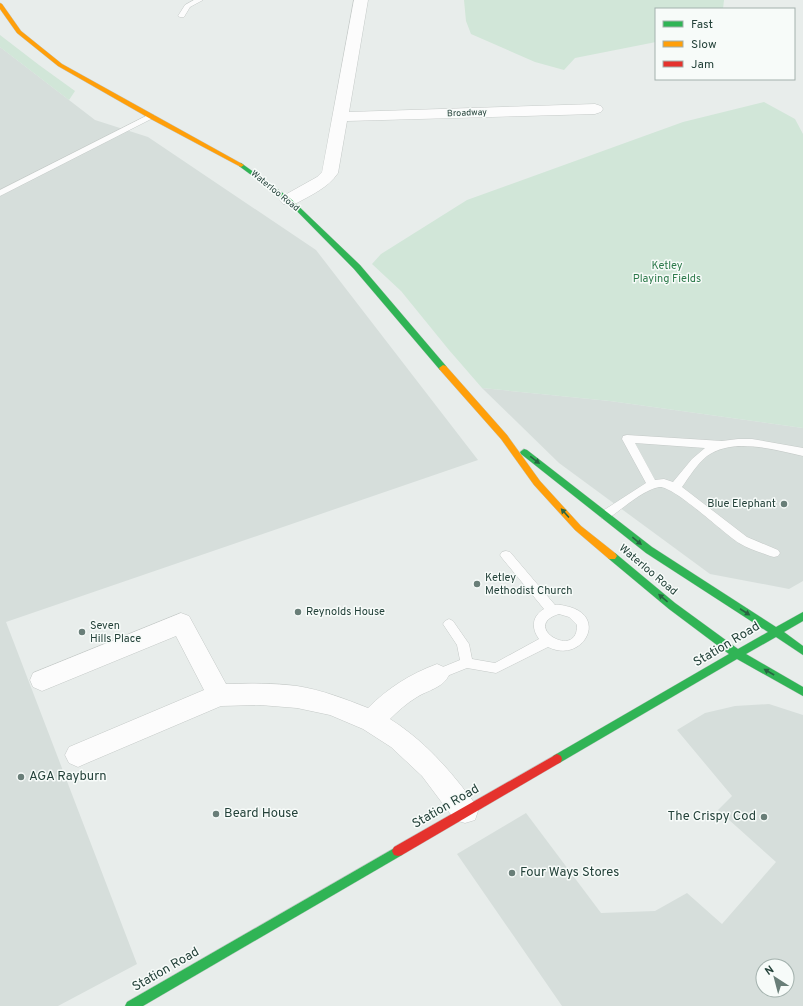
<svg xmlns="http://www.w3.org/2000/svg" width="803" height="1006" viewBox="0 0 803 1006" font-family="Overpass,sans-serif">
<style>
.built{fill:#d6dedb;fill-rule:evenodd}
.green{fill:#d1e6d8}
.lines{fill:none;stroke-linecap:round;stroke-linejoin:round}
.lane-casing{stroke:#c5cac8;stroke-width:1}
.street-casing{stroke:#c5cac8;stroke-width:1}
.fast-casing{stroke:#c3cbc8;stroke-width:1}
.slow-casing{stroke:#c3cbc8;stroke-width:1}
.jam-casing{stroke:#c3cbc8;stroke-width:1}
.lane{fill:#fcfcfc;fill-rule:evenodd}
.street{fill:#fcfcfc;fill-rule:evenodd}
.fast{fill:#30b455;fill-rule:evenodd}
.slow{fill:#ff9f0a;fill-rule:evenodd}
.jam{fill:#e5322d;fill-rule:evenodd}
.oneway{fill:#286442}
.poi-dot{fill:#697e78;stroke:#f7fbf9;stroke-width:1.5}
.labels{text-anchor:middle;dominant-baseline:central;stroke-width:3;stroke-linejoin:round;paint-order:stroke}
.far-street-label{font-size:9px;fill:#24423a;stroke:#f7fbf9}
.park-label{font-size:11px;fill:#2d7a4b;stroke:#f7fbf9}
.poi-label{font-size:11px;fill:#24423a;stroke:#f7fbf9;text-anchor:start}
.street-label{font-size:11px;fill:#24423a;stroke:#f7fbf9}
.near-street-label{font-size:13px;fill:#24423a;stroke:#f7fbf9}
.near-poi-label{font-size:13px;fill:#24423a;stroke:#f7fbf9;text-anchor:start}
</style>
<rect width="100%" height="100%" fill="#e8edeb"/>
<g class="built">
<path d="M 0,47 L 95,120 L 148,137 L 316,250 L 478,460 L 6,622 L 137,964 L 58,1006 L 0,1006 Z"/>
<path d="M 482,388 L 610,401 L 803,428 L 803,581 L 789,589 L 710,574 L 559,463 Z"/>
<path d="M 769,704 L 803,715 L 803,1006 L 562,1006 L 457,854 L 526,813 L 601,913 L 655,911 L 687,893 L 722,924 L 776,862 L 718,810 L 732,796 L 677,730 L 705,713 L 735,706 ZM 763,966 L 787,966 L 787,990 L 763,990 Z"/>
</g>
<g class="green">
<path d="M 464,0 L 724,0 L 723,9 L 656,9 L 656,42 L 575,58 L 564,70 L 535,62 L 471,34 L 466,21 Z"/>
<path d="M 0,35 L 39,65 L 75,91 L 69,100 L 0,47 Z"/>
<path d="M 764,102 L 795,119 L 803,134 L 803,428 L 610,401 L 482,388 L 449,350 L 401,291 L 372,264 L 381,254 L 467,200 L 683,122 Z"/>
</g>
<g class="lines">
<g class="lane-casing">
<g id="lane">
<path d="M 194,0 L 203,0 L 190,7 L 184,17 L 180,17 L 178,16 L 185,5 Z"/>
<path d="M 148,115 L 154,115 L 155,117 L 0,196 L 0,190 Z"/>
<path d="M 627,435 L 722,441 L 738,439 L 752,439 L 803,448 L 803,456 C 774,450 734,437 707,456 C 697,464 689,477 682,487 L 747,537 L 778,550 L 780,553 L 778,556 L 774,557 L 770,556 C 760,552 748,549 739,543 C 723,533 673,485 659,487 C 643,490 622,509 609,518 L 605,519 L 601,518 L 599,515 L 601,512 L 646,483 L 622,439 L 623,436 ZM 635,443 L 705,448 L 692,459 L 673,482 L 664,479 L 655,480 Z"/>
<path d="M 506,551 L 510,552 L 555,605 C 560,604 565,606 570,607 C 608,618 582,664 548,647 L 496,673 L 467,668 L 437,680 L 433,679 L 431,675 L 433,671 L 460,660 L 457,645 L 443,624 L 445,621 L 449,619 L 453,621 L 469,644 L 472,659 L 495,663 L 539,639 C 531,628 532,616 544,609 L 502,558 L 500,555 L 502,552 ZM 559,614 L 569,617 L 577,625 C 578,661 519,626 559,614 Z"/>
</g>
</g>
<g class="street-casing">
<g id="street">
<path d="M 354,0 L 368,0 L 349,112 L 595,104 L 601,106 L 603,109 L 601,112 L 595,114 L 347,121 L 338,173 C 328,188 311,195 295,204 L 289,205 L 283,204 L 280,200 L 283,196 L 317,177 L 322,172 Z"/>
<path d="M 181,613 L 189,616 L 226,684 C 250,683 274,683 297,686 C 322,690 345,699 368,708 C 388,688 410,674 437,664 L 446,668 L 449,675 C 443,688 428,690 417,697 C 407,703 398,711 390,719 C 417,736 439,758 459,783 C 466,792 474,800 478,811 L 475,820 L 465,823 L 455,820 L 422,776 L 391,747 L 363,729 L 330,715 L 297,708 L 260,705 L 221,706 L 87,763 L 78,767 L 69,763 L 65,755 L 69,747 L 204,690 L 176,636 L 42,691 L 33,687 L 30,680 L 33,673 Z"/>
</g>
</g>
<g class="fast-casing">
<g id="fast">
<path d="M 241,163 L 291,199 L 360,265 L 446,366 L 447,368 L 446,370 L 440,370 L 354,269 L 287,201 L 239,166 L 239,164 Z"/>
<path d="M 524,449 L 527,450 L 652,547 L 776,627 L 803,612 L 803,621 L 784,632 L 803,646 L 803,655 L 776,637 L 746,654 L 803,687 L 803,696 L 737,659 L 561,762 L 557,764 L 553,762 L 552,759 L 553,756 L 729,654 L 669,609 L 609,559 L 607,556 L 609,553 L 615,553 L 675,603 L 738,649 L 768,632 L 646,553 L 521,454 L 520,452 Z"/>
<path d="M 398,846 L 402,847 L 404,851 L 402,855 L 143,1006 L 125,1006 L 127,1002 Z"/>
</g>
</g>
<g class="slow-casing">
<g id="slow">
<path d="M 0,3 L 2,4 L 21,31 L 62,64 L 244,165 L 241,167 L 239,166 L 149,118 L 58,66 L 17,33 L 0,9 Z"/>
<path d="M 443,365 L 446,366 L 507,435 L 540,481 L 581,526 L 615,553 L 617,556 L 615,559 L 609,559 L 575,530 L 534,485 L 501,439 L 440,370 L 439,368 Z"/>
</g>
</g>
<g class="jam-casing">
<path id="jam" d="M 557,754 L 561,756 L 562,759 L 561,762 L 402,855 L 398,856 L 394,855 L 392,851 L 394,847 Z"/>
</g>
<use href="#lane" class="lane"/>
<use href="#street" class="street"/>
<use href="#fast" class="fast"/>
<use href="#slow" class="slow"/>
<use href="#jam" class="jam"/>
</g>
<defs><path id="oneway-solid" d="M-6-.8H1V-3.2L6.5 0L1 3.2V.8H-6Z"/></defs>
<g class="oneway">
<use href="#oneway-solid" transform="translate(535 460) rotate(37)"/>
<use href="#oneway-solid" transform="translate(565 513) rotate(-132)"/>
<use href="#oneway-solid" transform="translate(637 541) rotate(39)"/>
<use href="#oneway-solid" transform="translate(663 598) rotate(-140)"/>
<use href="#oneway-solid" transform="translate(745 612) rotate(33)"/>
<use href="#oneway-solid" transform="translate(769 672) rotate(-150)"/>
</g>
<g class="poi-dot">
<circle cx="784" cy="504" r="4"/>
<circle cx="477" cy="584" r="4"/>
<circle cx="298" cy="612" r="4"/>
<circle cx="82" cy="632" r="4"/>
<circle cx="21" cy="777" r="4"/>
<circle cx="216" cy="814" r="4"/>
<circle cx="764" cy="817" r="4"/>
<circle cx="512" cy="873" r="4"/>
</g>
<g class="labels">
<g class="far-street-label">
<text transform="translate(467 113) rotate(-2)">Broadway</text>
<text transform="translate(275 191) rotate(39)">Waterloo Road</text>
</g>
<g class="park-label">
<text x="667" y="266">Ketley<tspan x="667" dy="13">Playing Fields</tspan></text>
</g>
<g class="poi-label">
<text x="776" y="504" text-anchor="end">Blue Elephant</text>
<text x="485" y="578">Ketley<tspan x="485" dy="13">Methodist Church</tspan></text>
<text x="306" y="612">Reynolds House</text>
<text x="90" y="626">Seven<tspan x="90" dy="13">Hills Place</tspan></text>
</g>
<g class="street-label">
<text transform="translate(648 570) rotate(40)">Waterloo Road</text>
</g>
<g class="near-street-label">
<text transform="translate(727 645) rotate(-31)">Station Road</text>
<text transform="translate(446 807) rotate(-30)">Station Road</text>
<text transform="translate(166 970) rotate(-30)">Station Road</text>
</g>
<g class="near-poi-label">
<text x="29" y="777">AGA Rayburn</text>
<text x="224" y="814">Beard House</text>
<text x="756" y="817" text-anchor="end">The Crispy Cod</text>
<text x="520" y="873">Four Ways Stores</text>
</g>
</g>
<rect x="655" y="8" width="140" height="72" fill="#f7fbf9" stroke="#a3b1ad"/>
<rect x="663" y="21" width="20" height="6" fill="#30b455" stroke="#a3b1ad"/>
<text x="691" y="28" font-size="12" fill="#24423a">Fast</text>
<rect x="663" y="41" width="20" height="6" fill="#ff9f0a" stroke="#a3b1ad"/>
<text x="691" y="48" font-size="12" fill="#24423a">Slow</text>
<rect x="663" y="61" width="20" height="6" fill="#e5322d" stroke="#a3b1ad"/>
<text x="691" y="68" font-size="12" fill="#24423a">Jam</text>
<g transform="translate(775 978) rotate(324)"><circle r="19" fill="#f7fbf9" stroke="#a3b1ad"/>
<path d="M0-3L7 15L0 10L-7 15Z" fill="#697e78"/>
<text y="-6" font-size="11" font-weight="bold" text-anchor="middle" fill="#24423a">N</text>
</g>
</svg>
